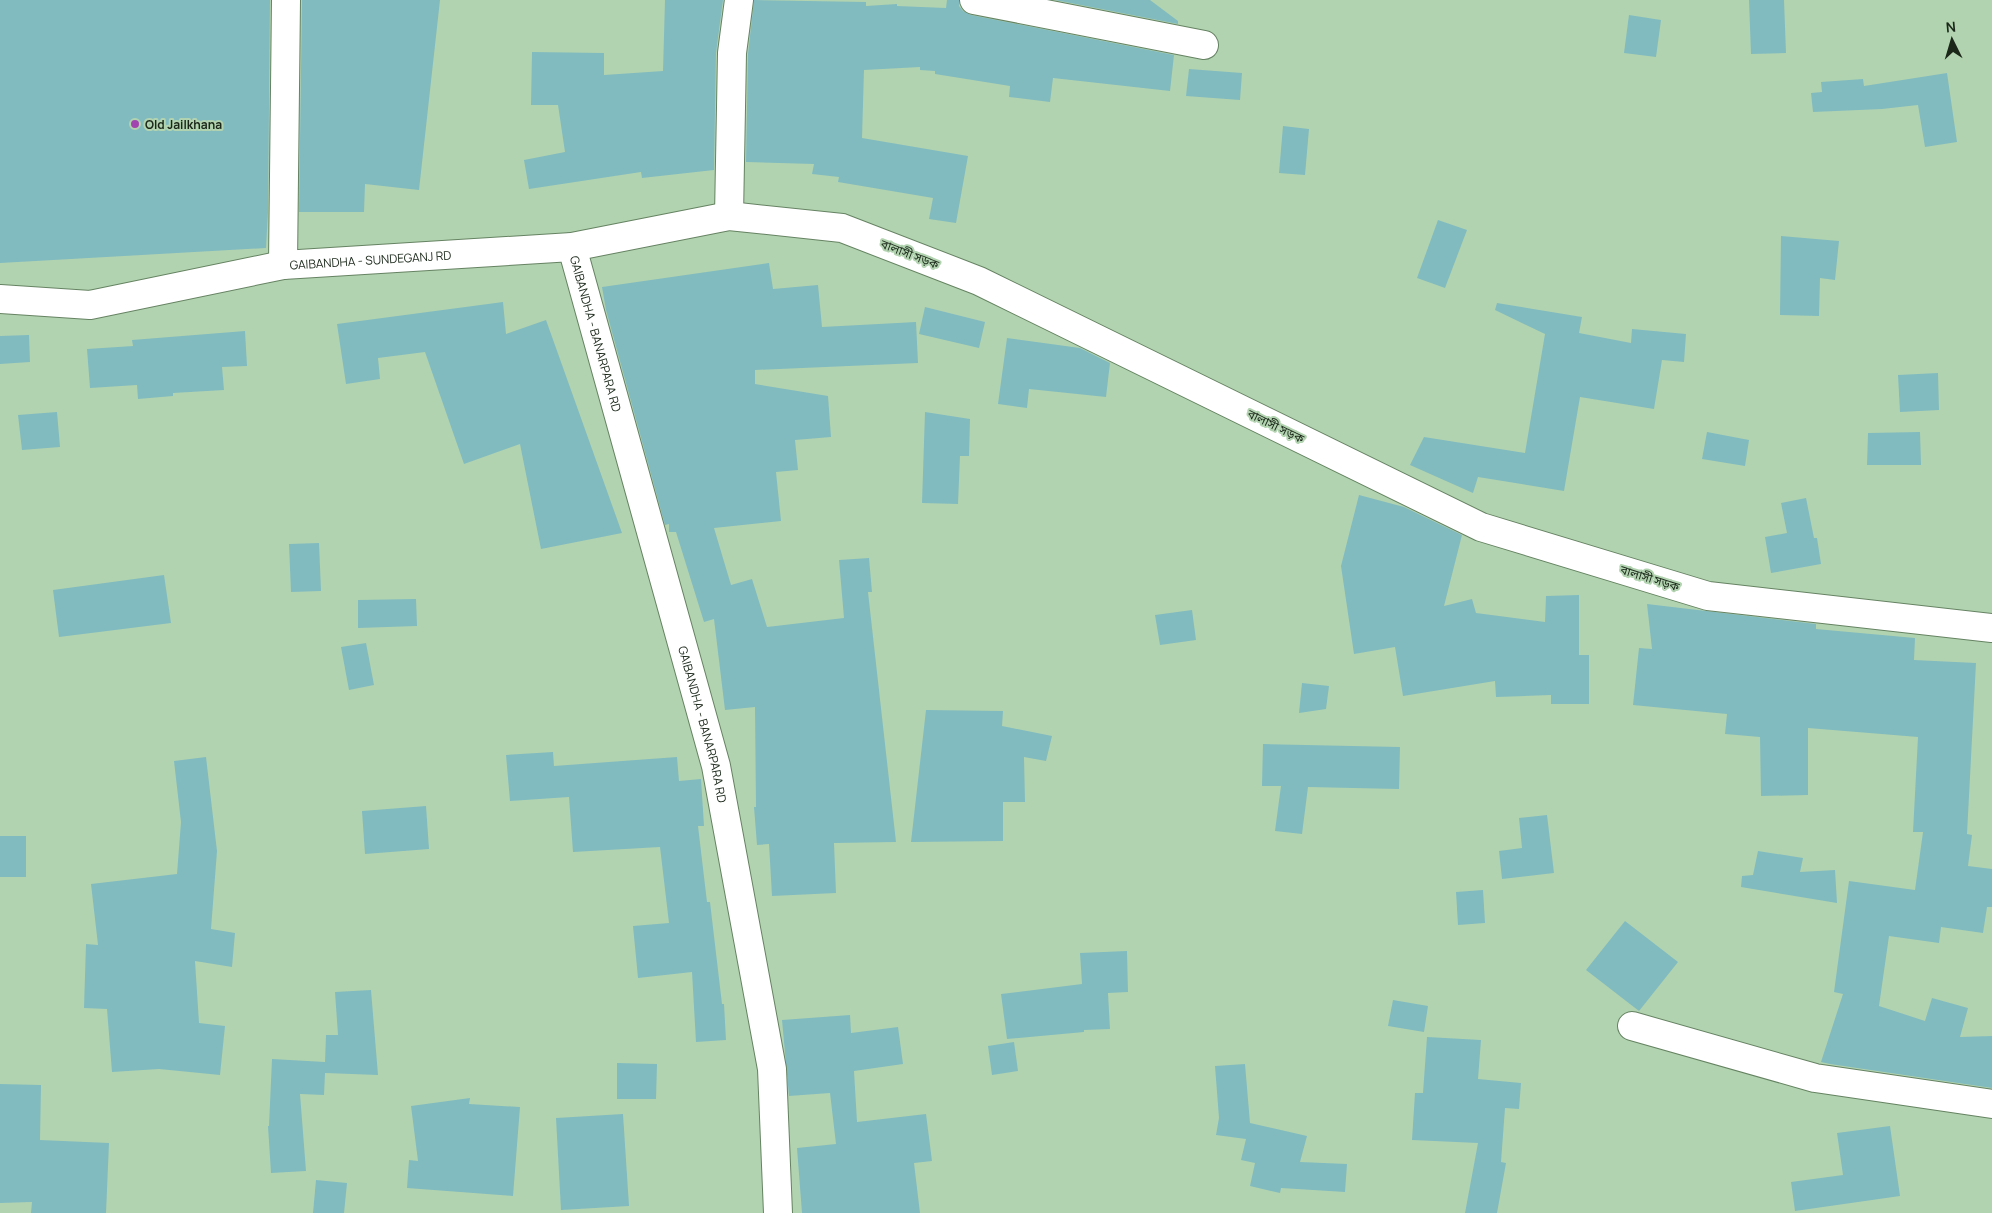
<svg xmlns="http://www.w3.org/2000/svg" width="1992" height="1213" viewBox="0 0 1992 1213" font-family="Manrope,'Noto Sans Bengali',sans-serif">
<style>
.building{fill:#81bbc0}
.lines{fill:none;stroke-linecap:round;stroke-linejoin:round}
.minor-casing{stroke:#658362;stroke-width:30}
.tertiary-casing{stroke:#658362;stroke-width:30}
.secondary-casing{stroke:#658362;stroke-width:30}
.primary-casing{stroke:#658362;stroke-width:30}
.minor{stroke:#fff;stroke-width:28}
.tertiary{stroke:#fff;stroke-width:28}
.secondary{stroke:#fff;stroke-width:28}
.primary{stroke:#fff;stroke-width:28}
.poi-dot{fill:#a246af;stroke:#b2d3af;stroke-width:2}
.labels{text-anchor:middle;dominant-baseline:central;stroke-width:4;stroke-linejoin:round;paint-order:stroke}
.poi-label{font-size:12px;font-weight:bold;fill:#1a2719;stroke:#b2d3af;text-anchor:start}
.street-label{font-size:12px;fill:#1a2719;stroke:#b2d3af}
</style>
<rect width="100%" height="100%" fill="#b2d3af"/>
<g class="building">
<path d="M 0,0 L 270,0 L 268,212 L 266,248 L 0,263 Z"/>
<path d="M 302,0 L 440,0 L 419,190 L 365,184 L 364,212 L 299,212 Z"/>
<path d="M 665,0 L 723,0 L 716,53 L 714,170 L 642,178 L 641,172 L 529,189 L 524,160 L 565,152 L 558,105 L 531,105 L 532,52 L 604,53 L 604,75 L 663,71 Z"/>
<path d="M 754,0 L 866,2 L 866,6 L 897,4 L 897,6 L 946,8 L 947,0 L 959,0 L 959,6 L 963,11 L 971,15 L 1174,55 L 1170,91 L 1053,78 L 1050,102 L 1009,97 L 1010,86 L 935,74 L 935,71 L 920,70 L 920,67 L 864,70 L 862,138 L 968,156 L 956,223 L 929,219 L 933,198 L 838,182 L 839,177 L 812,174 L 814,164 L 746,162 L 748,54 Z"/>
<path d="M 1055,0 L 1150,0 L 1178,21 L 1178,24 Z"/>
<path d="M 1749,0 L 1784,0 L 1786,53 L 1751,54 Z"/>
<path d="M 1629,15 L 1661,20 L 1656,57 L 1624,53 Z"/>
<path d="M 1189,69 L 1242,73 L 1240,100 L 1186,96 Z"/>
<path d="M 1947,73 L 1957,142 L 1925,147 L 1918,105 L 1882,109 L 1813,112 L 1811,93 L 1822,92 L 1821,82 L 1863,79 L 1864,86 Z"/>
<path d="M 1283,126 L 1309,129 L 1305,175 L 1279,173 Z"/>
<path d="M 1438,220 L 1467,230 L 1445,288 L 1417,278 Z"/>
<path d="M 1781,236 L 1839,241 L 1835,280 L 1820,278 L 1819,316 L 1780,315 Z"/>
<path d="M 769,263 L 773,289 L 818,285 L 822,327 L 916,322 L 918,363 L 755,370 L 755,384 L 828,396 L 831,437 L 795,440 L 798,470 L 776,472 L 781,521 L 714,528 L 731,585 L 752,579 L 767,627 L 844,618 L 839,560 L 869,558 L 872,592 L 868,592 L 896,842 L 834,843 L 836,893 L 772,896 L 769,844 L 757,845 L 754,807 L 756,807 L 755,707 L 725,710 L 714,619 L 704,622 L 676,532 L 669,532 L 669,524 L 665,525 L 606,310 L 602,287 Z"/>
<path d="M 503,302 L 506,334 L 546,320 L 622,533 L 541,549 L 520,444 L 464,464 L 425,352 L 378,358 L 380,379 L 346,384 L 337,324 Z"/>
<path d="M 1497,303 L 1582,317 L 1579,333 L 1631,343 L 1632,329 L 1686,334 L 1684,362 L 1662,360 L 1654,409 L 1580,397 L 1564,491 L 1478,477 L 1473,493 L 1410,465 L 1424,437 L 1525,453 L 1545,334 L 1495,310 Z"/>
<path d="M 925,307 L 985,322 L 979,348 L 919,334 Z"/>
<path d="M 245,331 L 247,366 L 222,367 L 224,390 L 173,393 L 173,396 L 138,399 L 137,385 L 90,388 L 87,349 L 133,346 L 132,340 Z"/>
<path d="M 29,335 L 30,362 L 0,364 L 0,336 Z"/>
<path d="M 1007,338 L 1080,348 L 1110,363 L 1106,397 L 1029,389 L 1027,408 L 998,404 Z"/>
<path d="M 1938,373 L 1939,410 L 1900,412 L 1898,375 Z"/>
<path d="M 57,412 L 60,447 L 22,450 L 18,415 Z"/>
<path d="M 925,412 L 970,419 L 969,456 L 960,456 L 958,504 L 922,503 Z"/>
<path d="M 1707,432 L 1749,440 L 1745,466 L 1702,459 Z"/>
<path d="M 1920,432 L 1921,465 L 1867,465 L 1868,433 Z"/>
<path d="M 1359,495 L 1404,507 L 1462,535 L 1444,606 L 1472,599 L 1476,613 L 1545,622 L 1546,596 L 1579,595 L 1579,655 L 1589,655 L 1589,704 L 1551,704 L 1551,695 L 1496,697 L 1495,681 L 1403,696 L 1395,647 L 1354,654 L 1341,566 Z"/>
<path d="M 1806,498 L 1814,538 L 1817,538 L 1821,564 L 1771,573 L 1765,537 L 1787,533 L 1781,503 Z"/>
<path d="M 319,543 L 321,591 L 291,592 L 289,544 Z"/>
<path d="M 164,575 L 171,623 L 59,637 L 53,590 Z"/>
<path d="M 416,599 L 417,626 L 358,628 L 358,600 Z"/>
<path d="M 1647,604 L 1816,624 L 1816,629 L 1915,638 L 1914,660 L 1976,663 L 1967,834 L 1972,835 L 1968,866 L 1992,869 L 1992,907 L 1987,907 L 1983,933 L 1941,927 L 1939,943 L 1889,936 L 1879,1006 L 1925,1021 L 1932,998 L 1968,1008 L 1960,1037 L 1992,1036 L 1992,1088 L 1830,1064 L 1821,1062 L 1843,994 L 1834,992 L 1849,881 L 1915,890 L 1923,832 L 1913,832 L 1918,737 L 1808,728 L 1808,795 L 1761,796 L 1760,737 L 1725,734 L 1727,714 L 1633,705 L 1639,648 L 1652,649 Z"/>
<path d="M 1192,610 L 1196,640 L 1160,645 L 1155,615 Z"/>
<path d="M 366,643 L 374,685 L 349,690 L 341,647 Z"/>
<path d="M 1302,683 L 1329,686 L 1326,709 L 1299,713 Z"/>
<path d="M 926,710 L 1003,711 L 1002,726 L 1052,736 L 1046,761 L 1024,757 L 1025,802 L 1003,802 L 1003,841 L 911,842 Z"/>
<path d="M 1263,744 L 1400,747 L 1399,789 L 1308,787 L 1302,834 L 1275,831 L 1281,786 L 1262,786 Z"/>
<path d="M 553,752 L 554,766 L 677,757 L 679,781 L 701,779 L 704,826 L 698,826 L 707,902 L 710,902 L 722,1004 L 724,1004 L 726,1040 L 696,1042 L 692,972 L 638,978 L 633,926 L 669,923 L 660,847 L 573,852 L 569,797 L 510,801 L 506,755 Z"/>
<path d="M 206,757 L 217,851 L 211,929 L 235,933 L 232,967 L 195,961 L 199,1023 L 225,1026 L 220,1075 L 159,1069 L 112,1072 L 107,1009 L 84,1008 L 86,944 L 98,945 L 91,884 L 177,874 L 181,822 L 174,761 Z"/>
<path d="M 426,806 L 429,849 L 365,854 L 362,811 Z"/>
<path d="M 1547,815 L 1554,873 L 1502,879 L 1499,851 L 1522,848 L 1519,818 Z"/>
<rect x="0" y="836" width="26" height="41"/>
<path d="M 1758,851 L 1803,858 L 1800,872 L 1835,870 L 1837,903 L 1741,887 L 1742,876 L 1753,875 Z"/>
<path d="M 1483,890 L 1485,923 L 1458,925 L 1456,892 Z"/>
<path d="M 1625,921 L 1678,962 L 1639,1011 L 1586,970 Z"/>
<path d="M 1127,951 L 1128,992 L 1108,993 L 1110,1029 L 1084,1030 L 1084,1032 L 1007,1039 L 1001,994 L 1082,984 L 1080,953 Z"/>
<path d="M 371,990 L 378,1075 L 325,1073 L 324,1095 L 300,1094 L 306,1171 L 271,1173 L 268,1126 L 269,1126 L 272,1059 L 325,1062 L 326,1035 L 338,1035 L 335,992 Z"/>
<path d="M 1393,1000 L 1428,1006 L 1424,1032 L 1388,1026 Z"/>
<path d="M 850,1015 L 851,1033 L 898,1027 L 903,1064 L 854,1071 L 857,1122 L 926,1114 L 932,1161 L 914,1163 L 920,1213 L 802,1213 L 797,1148 L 836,1144 L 830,1093 L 789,1096 L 782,1020 Z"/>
<path d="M 1427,1037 L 1481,1040 L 1478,1079 L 1521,1083 L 1519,1109 L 1505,1108 L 1501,1162 L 1506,1163 L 1497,1213 L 1465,1213 L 1478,1143 L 1412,1140 L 1415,1093 L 1423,1093 Z"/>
<path d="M 1014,1042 L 1018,1071 L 992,1075 L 988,1046 Z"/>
<path d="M 617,1063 L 657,1064 L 656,1099 L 617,1099 Z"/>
<path d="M 1245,1064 L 1250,1123 L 1307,1136 L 1300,1162 L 1347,1164 L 1345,1192 L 1281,1188 L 1280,1193 L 1250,1186 L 1255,1163 L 1241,1160 L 1246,1139 L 1216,1135 L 1219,1118 L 1215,1066 Z"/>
<path d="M 0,1084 L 41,1085 L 40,1140 L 109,1143 L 106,1213 L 31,1213 L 32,1202 L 0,1203 Z"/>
<path d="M 470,1098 L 469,1104 L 520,1107 L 513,1196 L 407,1188 L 409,1160 L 418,1161 L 411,1106 Z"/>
<path d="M 623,1114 L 629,1206 L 561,1210 L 556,1118 Z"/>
<path d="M 1890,1126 L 1900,1196 L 1795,1211 L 1791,1182 L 1843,1175 L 1837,1133 Z"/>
<path d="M 316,1180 L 347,1183 L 344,1213 L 313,1213 Z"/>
</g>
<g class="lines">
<g class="minor-casing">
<g id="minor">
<path d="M 974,0 L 1204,45"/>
<path d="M 1632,1026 L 1815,1078 L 1992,1104"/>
</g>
</g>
<g class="tertiary-casing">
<path id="tertiary" d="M 729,216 L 732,53 L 739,0"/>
</g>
<g class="secondary-casing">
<g id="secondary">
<path id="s1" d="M 572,247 L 716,766 L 772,1069 L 778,1213"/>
<path d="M 283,265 L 286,0"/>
</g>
</g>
<g class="primary-casing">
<g id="primary">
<path id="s2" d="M 0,299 L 90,305 L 283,265 L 572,247 L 729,216 L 842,228 L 979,281 L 1481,527 L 1708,596 L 1992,628"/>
</g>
</g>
<use href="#minor" class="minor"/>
<use href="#tertiary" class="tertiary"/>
<use href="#secondary" class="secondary"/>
<use href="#primary" class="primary"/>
</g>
<circle class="poi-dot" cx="135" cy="124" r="5"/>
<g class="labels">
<g class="poi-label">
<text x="145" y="124">Old Jailkhana</text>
</g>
<g class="street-label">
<text transform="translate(910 254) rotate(21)">বালাসী সড়ক</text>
<text stroke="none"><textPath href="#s2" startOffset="375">GAIBANDHA - SUNDEGANJ RD</textPath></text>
<text stroke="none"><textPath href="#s1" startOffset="90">GAIBANDHA - BANARPARA RD</textPath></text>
<text transform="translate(1276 426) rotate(26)">বালাসী সড়ক</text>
<text transform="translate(1650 578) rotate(17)">বালাসী সড়ক</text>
<text stroke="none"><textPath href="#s1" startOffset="495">GAIBANDHA - BANARPARA RD</textPath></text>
</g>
</g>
<g transform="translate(1952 40) rotate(355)" stroke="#b2d3af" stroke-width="4" paint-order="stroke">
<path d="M0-4L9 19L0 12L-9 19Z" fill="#1a2719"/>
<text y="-8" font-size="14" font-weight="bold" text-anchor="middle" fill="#1a2719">N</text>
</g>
</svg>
